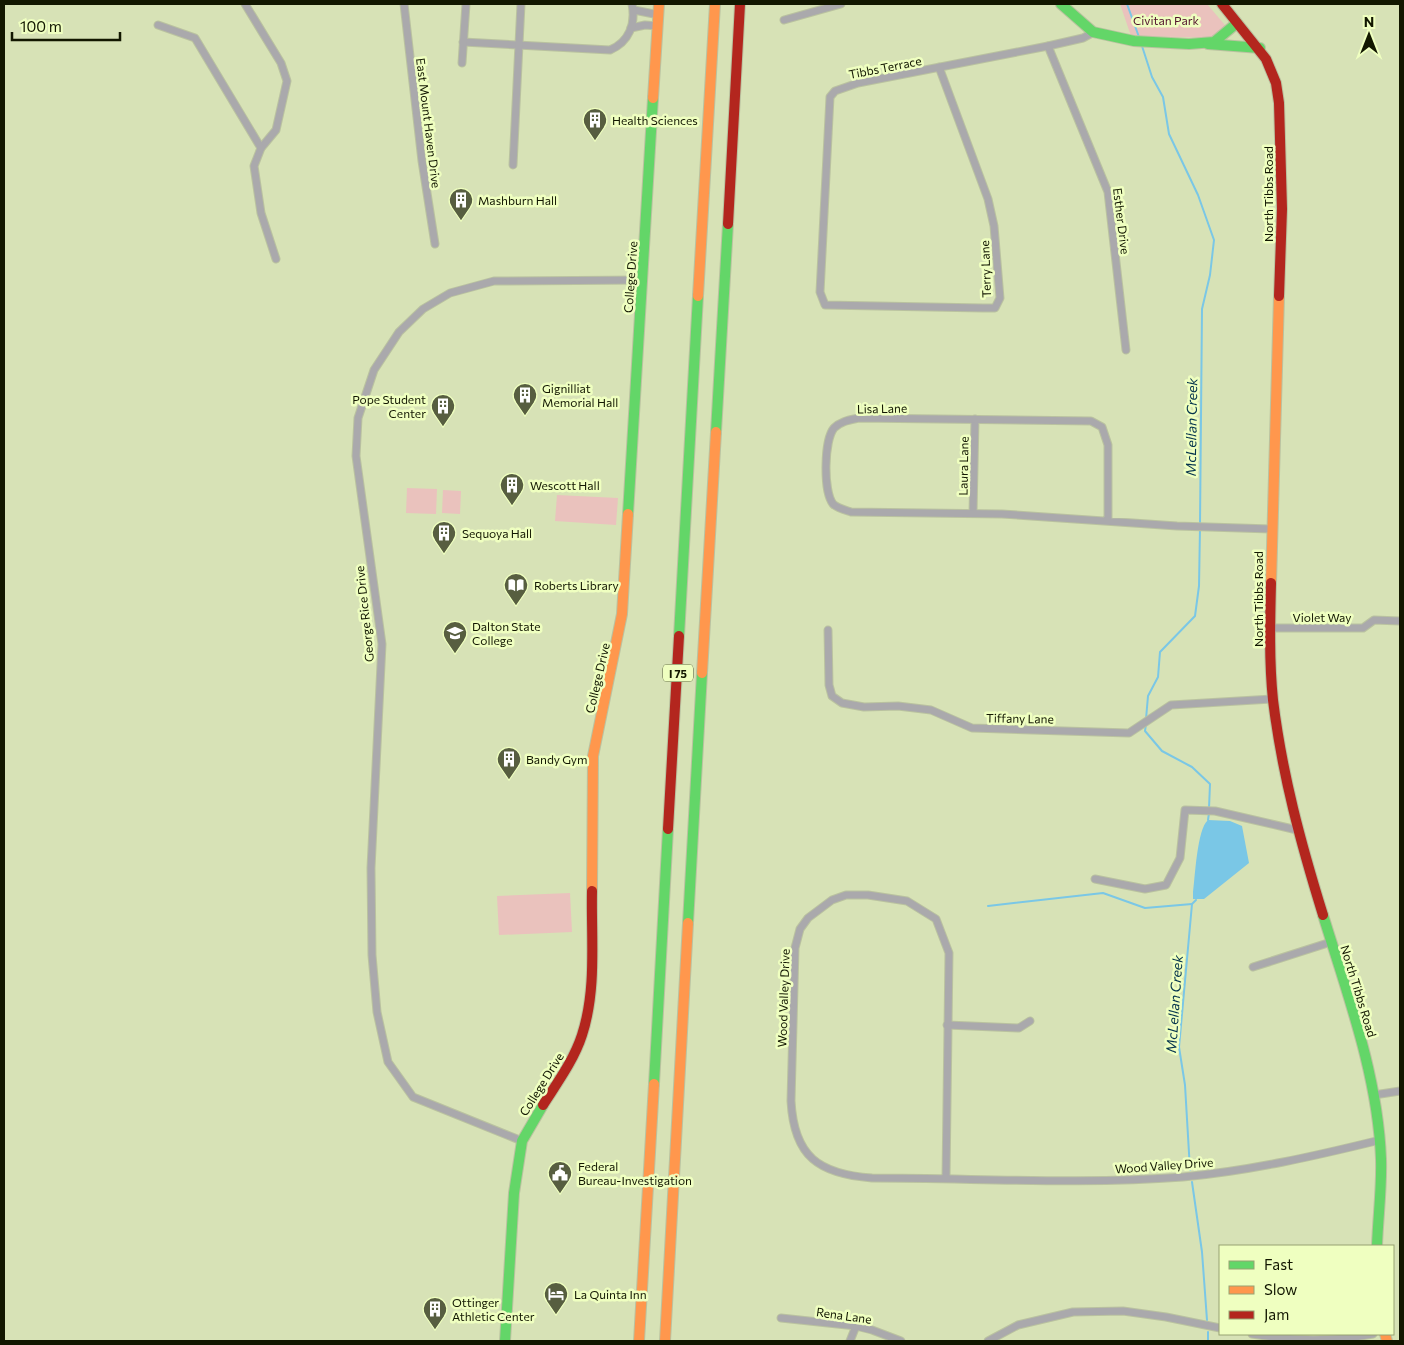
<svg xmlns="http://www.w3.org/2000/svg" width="1404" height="1345" viewBox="0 0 1404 1345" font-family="Commissioner,sans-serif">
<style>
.green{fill:#eac2bd}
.water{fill:#7ac7e6}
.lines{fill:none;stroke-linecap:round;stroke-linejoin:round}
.stream{stroke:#7ac7e6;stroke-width:2}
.street-casing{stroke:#bac2a0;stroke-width:9}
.fast-casing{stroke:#bac2a0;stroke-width:12}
.slow-casing{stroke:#bac2a0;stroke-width:12}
.jam-casing{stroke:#bac2a0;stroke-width:12}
.street{stroke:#aaa9ac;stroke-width:7}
.fast{stroke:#63d668;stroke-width:10}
.slow{stroke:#ff974d;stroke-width:10}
.jam{stroke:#b3261e;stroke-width:10}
.labels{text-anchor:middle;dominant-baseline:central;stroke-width:5;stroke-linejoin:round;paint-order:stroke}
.shield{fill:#efffc0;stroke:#545d3a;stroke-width:1}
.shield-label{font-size:11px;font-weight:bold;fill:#121700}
.park-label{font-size:12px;fill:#51112c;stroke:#efffc0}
.street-label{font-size:12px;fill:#121700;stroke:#efffc0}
.poi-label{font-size:12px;fill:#121700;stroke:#efffc0;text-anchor:start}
.water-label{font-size:14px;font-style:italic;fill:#04334c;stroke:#efffc0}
</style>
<rect width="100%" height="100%" fill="#d7e2b6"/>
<g class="green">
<path d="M 1120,4 L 1207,4 L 1230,31 L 1228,38 L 1131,36 Z"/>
<path d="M 407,488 L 437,489 L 436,514 L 406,513 Z"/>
<path d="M 443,490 L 461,491 L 460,514 L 442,513 Z"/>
<path d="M 557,495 L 618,498 L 616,525 L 555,521 Z"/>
<path d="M 570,893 L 572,932 L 499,935 L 497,896 Z"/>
</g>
<path class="water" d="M 1208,820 L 1230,821 L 1242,826 L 1249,863 L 1204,899 L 1193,899 L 1193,892 C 1195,878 1197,829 1208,820 Z"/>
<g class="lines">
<g class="stream">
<path d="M 1127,4 L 1139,37"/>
<path d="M 1142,46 L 1152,77 L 1163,97 L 1169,134 L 1198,195 L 1214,240 L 1210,275 L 1202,309 L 1200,524"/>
<path d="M 1146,719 L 1148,696 L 1158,677 L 1160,652 L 1195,616 L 1199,586 L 1200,528"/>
<path d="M 1146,724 L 1145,731 L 1162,751 L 1192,767 L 1210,784 L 1209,808"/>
<path d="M 1208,820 L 1209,813"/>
<path d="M 988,906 L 1103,893 L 1145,908 L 1192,904"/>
<path d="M 1190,1170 L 1185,1085 L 1179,1047 L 1192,904 L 1196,900"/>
<path d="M 1192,1182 L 1202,1252 L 1207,1320"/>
<path d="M 1208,1332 L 1208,1341"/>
</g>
<g class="street-casing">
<g id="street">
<path d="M 245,4 L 281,63 L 287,81 L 276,130 L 261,148 L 254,166 L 261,213 L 276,259"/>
<path d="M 404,4 L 422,161 L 435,244"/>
<path d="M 634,10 L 659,15"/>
<path d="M 784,20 L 841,4"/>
<path d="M 158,25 L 195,38 L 261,148"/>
<path d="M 631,28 L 645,25 L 658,26"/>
<path d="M 463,42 L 610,50 C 629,42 636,24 632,4"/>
<path d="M 1048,46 L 1108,192 L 1126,350"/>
<path d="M 462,63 L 466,4"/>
<path d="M 939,67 L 988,199 L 994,226 L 1000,298 L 995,308 L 983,308 L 825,305 L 820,292 L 830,97 L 835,91 L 858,83 L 1048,46 L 1083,38 L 1094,32"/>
<path d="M 513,165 L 521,4"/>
<path d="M 973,513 L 975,419"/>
<path d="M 1108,520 L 1108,445 L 1102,427 L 1091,421 L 859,418 C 850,420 841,421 834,428 C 824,440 823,491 833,504 C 837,508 845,510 851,512 L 1002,514 L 1177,526 L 1271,529"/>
<path d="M 1270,628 L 1363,628 L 1374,620 L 1400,621"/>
<path d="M 828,630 L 829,685 L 832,696 L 842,703 L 864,707 L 898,706 L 931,710 L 972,728 L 1129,733 L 1171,705 L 1273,699"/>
<path d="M 1095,879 L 1145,889 L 1166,885 L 1180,858 L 1185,810 L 1215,811 L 1297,830"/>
<path d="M 1253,967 L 1331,942"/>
<path d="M 947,1025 L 1019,1028 L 1030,1021"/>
<path d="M 1374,1095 L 1400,1091"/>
<path d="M 522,1141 L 413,1097 L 388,1062 L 377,1012 L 372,955 L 371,868 L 382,644 L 356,456 L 358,418 L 374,370 L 399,332 L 423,309 L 450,293 L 494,281 L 643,280"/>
<path d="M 946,1178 L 949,953 L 936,919 L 907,901 L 868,895 L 846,895 L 832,900 L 808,918 L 800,929 L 795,948 L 791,1101 C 794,1157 819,1174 872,1178 C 975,1178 1080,1185 1183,1177 C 1249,1171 1315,1156 1380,1140"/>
<path d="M 781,1318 L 856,1326 L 872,1330 L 901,1341"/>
<path d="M 1252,1334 C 1296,1341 1329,1342 1373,1334"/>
<path d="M 850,1341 L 856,1326"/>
<path d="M 988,1341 L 1018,1325 L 1073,1312 L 1123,1311 L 1166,1317 L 1220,1328"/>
</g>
</g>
<g class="fast-casing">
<g id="fast">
<path d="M 1061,4 L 1093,32 L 1134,41 L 1189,44 L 1214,42 L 1237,23"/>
<path d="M 1208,44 L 1260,48"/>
<path d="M 716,432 L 728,224"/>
<path d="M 628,514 L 653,98"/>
<path d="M 679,636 L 698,296"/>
<path d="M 1323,915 C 1347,993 1378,1076 1381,1159 C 1382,1187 1378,1217 1377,1246"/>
<path d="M 688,923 L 702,673"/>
<path d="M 654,1084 L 668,829"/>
<path d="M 505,1341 L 514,1193 L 522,1141 L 543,1105"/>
</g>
</g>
<g class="slow-casing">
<g id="slow">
<path d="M 653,98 L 659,4"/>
<path d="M 698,296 L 715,4"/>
<path d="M 1271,583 L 1279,296"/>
<path d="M 702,673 L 716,432"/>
<path d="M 592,891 L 593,756 L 622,614 L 628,514"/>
<path d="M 1385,1334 L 1387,1341"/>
<path d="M 639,1341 L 654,1084"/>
<path d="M 665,1341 L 688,923"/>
</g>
</g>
<g class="jam-casing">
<g id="jam">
<path d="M 1222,4 L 1266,59 L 1276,83 L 1279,103 L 1282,209 L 1279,296"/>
<path d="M 728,224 L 740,4"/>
<path d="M 1271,583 C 1270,622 1269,661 1273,700 C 1282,774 1301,844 1323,915"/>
<path d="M 668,829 L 679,636"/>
<path d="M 543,1105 C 557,1083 574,1060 582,1035 C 597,989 591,938 592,891"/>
</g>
</g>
<use href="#street" class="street"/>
<use href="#fast" class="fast"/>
<use href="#slow" class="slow"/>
<use href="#jam" class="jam"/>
</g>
<defs>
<g id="building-pin" transform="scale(1.25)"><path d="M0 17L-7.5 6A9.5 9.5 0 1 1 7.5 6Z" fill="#575e40" stroke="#efffc0"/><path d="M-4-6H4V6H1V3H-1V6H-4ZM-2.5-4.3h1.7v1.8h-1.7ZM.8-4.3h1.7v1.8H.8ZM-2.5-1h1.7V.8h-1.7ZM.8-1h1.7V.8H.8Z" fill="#fff"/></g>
<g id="library-pin" transform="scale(1.25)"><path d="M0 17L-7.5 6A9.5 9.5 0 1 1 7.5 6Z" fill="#575e40" stroke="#efffc0"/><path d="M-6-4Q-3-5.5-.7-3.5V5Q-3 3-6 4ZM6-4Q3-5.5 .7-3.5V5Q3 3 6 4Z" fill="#fff"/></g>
<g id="university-pin" transform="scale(1.25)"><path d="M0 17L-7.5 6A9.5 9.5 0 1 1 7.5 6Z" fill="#575e40" stroke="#efffc0"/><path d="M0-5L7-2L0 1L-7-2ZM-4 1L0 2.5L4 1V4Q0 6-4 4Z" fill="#fff"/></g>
<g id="civic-pin" transform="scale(1.25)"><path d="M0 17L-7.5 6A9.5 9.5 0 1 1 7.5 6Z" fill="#575e40" stroke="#efffc0"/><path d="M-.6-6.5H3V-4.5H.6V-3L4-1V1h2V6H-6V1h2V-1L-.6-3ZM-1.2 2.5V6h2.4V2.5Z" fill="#fff"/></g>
<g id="hotel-pin" transform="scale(1.25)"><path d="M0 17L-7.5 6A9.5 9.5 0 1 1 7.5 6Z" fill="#575e40" stroke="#efffc0"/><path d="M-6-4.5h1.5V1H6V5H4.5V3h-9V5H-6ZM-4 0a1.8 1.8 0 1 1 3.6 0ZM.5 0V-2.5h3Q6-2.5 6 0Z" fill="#fff"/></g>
</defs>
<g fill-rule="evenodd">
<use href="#building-pin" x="595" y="120"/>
<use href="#building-pin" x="461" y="200"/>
<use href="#building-pin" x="525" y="395"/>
<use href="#building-pin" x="443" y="406"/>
<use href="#building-pin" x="512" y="485"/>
<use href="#building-pin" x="444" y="533"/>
<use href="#library-pin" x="516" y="585"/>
<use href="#university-pin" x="455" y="633"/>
<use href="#building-pin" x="509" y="759"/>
<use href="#civic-pin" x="560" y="1173"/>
<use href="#hotel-pin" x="556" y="1294"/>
<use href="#building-pin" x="435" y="1309"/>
</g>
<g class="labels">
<rect class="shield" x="663" y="664.5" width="30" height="17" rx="4"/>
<g class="shield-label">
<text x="678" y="673">I 75</text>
</g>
<g class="park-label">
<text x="1166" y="20">Civitan Park</text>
</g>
<g class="street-label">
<text transform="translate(885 67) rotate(-11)">Tibbs Terrace</text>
<text transform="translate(429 123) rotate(83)">East Mount Haven Drive</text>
<text transform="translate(1268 194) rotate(-90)">North Tibbs Road</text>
<text transform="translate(1122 221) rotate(83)">Esther Drive</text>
<text transform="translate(985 269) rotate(-92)">Terry Lane</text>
<text transform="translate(630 277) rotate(-86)">College Drive</text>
<text transform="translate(882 408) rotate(-1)">Lisa Lane</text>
<text transform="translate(963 466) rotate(-89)">Laura Lane</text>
<text transform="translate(1258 599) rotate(-90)">North Tibbs Road</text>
<text transform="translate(364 614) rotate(-96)">George Rice Drive</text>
<text x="1322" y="617">Violet Way</text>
<text transform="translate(597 678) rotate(-77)">College Drive</text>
<text transform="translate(1020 718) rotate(1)">Tiffany Lane</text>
<text transform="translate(1359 991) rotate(73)">North Tibbs Road</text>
<text transform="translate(783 998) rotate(-88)">Wood Valley Drive</text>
<text transform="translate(541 1084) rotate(-58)">College Drive</text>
<text transform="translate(1164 1165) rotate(-4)">Wood Valley Drive</text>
<text transform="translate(844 1315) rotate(8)">Rena Lane</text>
</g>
<g class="poi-label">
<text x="612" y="120">Health Sciences</text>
<text x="478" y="200">Mashburn Hall</text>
<text x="542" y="388">Gignilliat<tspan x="542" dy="14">Memorial Hall</tspan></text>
<text x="426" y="399" text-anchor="end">Pope Student<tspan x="426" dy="14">Center</tspan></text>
<text x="530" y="485">Wescott Hall</text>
<text x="462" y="533">Sequoya Hall</text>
<text x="534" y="585">Roberts Library</text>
<text x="472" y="626">Dalton State<tspan x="472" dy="14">College</tspan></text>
<text x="526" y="759">Bandy Gym</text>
<text x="578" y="1166">Federal<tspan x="578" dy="14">Bureau-Investigation</tspan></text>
<text x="574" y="1294">La Quinta Inn</text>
<text x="452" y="1302">Ottinger<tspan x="452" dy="14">Athletic Center</tspan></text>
</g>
<g class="water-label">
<text transform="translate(1191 427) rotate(-89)">McLellan Creek</text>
<text transform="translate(1174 1004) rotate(-86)">McLellan Creek</text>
</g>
</g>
<rect width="1404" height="1345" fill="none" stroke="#121700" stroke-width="10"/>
<rect x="1219" y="1245" width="175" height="90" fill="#efffc0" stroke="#97a273"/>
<rect x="1229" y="1261" width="25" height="8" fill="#63d668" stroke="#97a273"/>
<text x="1264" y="1270" font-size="15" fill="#121700">Fast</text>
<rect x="1229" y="1286" width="25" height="8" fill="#ff974d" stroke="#97a273"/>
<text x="1264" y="1295" font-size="15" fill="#121700">Slow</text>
<rect x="1229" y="1311" width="25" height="8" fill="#b3261e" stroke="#97a273"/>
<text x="1264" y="1320" font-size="15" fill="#121700">Jam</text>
<g transform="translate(1369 35)" stroke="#efffc0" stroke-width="4" paint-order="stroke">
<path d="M0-4L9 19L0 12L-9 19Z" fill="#121700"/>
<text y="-8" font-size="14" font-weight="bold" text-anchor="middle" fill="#121700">N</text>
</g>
<path d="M12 32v8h108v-8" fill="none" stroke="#121700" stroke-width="2.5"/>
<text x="20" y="32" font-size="15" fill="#121700" stroke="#efffc0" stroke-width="4" paint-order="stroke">100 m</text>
</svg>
